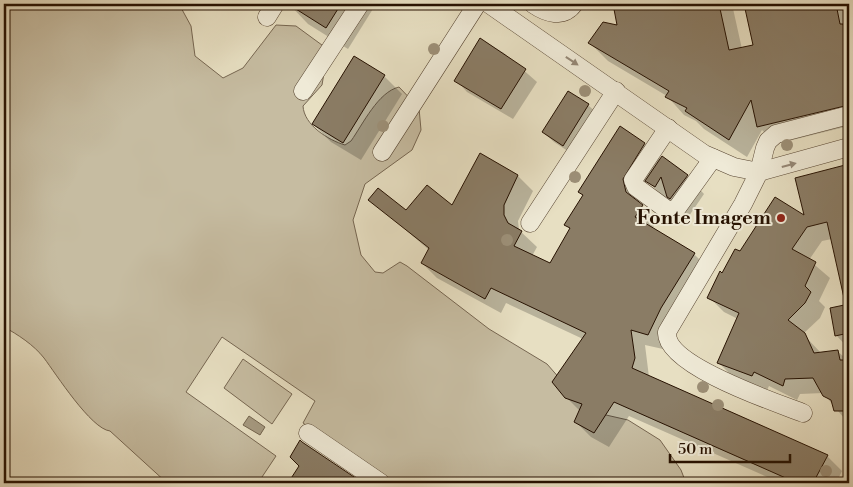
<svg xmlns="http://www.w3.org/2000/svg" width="853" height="487" viewBox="0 0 853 487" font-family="'Libre Bodoni',serif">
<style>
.green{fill:#c6bca1;stroke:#766651}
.water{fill:#a59980;stroke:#72634d}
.shadow{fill:#0003}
.building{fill:#8a7c65;stroke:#261101}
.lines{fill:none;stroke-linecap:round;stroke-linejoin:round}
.minor-casing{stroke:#564431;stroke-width:19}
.minor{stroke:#efead7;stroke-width:18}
.tree{fill:#9c8f77}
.oneway{fill:#958877}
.poi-dot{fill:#8f2418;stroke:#efead7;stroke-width:2}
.labels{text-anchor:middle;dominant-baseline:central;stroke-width:4;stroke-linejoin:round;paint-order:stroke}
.poi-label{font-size:20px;font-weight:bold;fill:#261101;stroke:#efead7;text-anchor:end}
</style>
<rect width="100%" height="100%" fill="#e7dfc2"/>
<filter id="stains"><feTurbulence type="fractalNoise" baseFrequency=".004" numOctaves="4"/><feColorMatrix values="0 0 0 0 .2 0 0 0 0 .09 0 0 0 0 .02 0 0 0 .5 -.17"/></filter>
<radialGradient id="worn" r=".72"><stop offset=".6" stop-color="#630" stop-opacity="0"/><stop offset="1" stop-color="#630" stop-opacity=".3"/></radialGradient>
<g class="green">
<path d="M 4,4 L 179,4 L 191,26 L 195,56 L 223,78 L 243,68 L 276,25 L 296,26 L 326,48 L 327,55 L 322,85 L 303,106 C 304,125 328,140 345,145 L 351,141 C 363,124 378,92 399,87 L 419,108 L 421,130 L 412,150 L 365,184 L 353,220 L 361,255 L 375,272 L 383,273 L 400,262 L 407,266 L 489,329 L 547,364 L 568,388 L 606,415 L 628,420 L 660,440 L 681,470 L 686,483 L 389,483 L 303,423 L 315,401 L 222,337 L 186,392 L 276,456 L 258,483 L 167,483 L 110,431 C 91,429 56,374 44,358 C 34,345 17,334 4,327 Z"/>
<path d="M 243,359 L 292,394 L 272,424 L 224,388 Z"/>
</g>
<path class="water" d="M 249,416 L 265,427 L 260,435 L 243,425 Z"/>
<g class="shadow">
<path d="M 289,4 L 376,4 L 348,49 L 308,24 Z"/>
<path d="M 614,4 L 732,4 L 742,49 L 755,46 L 745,4 L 849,4 L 849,126 L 776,144 L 762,130 L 747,157 L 704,129 L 696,121 L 684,115 L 667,96 L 608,61 L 590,43 L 618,26 Z"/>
<path d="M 480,39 L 504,53 L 537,82 L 513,119 L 467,92 L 456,80 Z"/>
<path d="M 384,76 L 402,94 L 361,160 L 331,142 L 313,124 Z"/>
<path d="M 588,105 L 599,115 L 574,155 L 554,142 L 543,132 Z"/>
<path d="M 645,144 L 661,160 L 687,176 L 704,194 L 689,216 L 674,202 L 673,204 L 665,198 L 646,180 L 637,194 L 640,205 L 657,221 L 652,229 L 694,254 L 709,269 L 663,349 L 645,345 L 649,377 L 827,456 L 842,471 L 836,483 L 781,483 L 629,416 L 609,447 L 591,437 L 576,422 L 580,411 L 566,397 L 583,339 L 506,303 L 501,313 L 437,278 L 422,263 L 429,250 L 370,199 L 406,212 L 452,207 L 481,155 L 518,176 L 533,191 L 518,221 L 519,230 L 537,247 L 532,256 L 550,265 L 571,229 L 566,224 L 584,196 L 579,192 Z"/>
<path d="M 849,165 L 849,349 L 836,335 L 845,306 L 832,239 L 822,241 L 809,260 L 830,278 L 819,301 L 825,307 L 820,318 L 803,334 L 821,353 L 837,351 L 849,361 L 849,424 L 823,393 L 800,394 L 797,400 L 769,386 L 767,390 L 734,378 L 719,363 L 738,319 L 724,312 L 709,297 L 722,274 L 740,253 L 806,218 L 796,179 Z"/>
<path d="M 300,442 L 360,483 L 289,483 L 300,466 Z"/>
</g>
<g class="building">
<path d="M 288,4 L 341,4 L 326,28 Z"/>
<path d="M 613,4 L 719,4 L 729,50 L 753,45 L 744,4 L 836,4 L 840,24 L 843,24 L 844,28 L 849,26 L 849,105 L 757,127 L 751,100 L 729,140 L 685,111 L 687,108 L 665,97 L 669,91 L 588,43 L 603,22 L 617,25 Z"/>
<path d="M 480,38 L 526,69 L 501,109 L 454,81 Z"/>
<path d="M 354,56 L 385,75 L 343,143 L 312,124 Z"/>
<path d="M 568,91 L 589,104 L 563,146 L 542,132 Z"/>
<path d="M 620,126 L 645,143 L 623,179 L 626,192 L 643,205 L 635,217 L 695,253 L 661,308 L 648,335 L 631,330 L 635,358 L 632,368 L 828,455 L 813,483 L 797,483 L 614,402 L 594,433 L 574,422 L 582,404 L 565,398 L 552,382 L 586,333 L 491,288 L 485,299 L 421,263 L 429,248 L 368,200 L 378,188 L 406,210 L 427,185 L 452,205 L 480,153 L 518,175 L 504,205 L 504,215 L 508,223 L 522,231 L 514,246 L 550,263 L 570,228 L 564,225 L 583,195 L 578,192 Z"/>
<path d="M 662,156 L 688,175 L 670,199 L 667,197 L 661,177 L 655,187 L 645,181 Z"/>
<path d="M 849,164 L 849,297 L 844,298 L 827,222 L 807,227 L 792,249 L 816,262 L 805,286 L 811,292 L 805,303 L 788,320 L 805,333 L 814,353 L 838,350 L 840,360 L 849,360 L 849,411 L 834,411 L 831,400 L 823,396 L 813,378 L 785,379 L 783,386 L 754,372 L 752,376 L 717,363 L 739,313 L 707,298 L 720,271 L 722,273 L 735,249 L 740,251 L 775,197 L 804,215 L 795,178 Z"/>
<path d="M 849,304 L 849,333 L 835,336 L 830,308 Z"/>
<path d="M 300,440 L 302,442 L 363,483 L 288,483 L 299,466 L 290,457 Z"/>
</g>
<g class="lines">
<g class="minor-casing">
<g id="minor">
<path d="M 489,4 L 704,154 L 734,167 L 759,172 L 849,147"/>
<path d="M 533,4 C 546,13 563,19 574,4"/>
<path d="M 267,17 L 275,4"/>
<path d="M 303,91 L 360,4"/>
<path d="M 668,128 L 633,180 L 636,187 L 666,209 L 669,211 L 677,208 L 713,158"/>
<path d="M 382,152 L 477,4"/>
<path d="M 530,223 L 616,91"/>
<path d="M 803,413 C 777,403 664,365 667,332 L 743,204 L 759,172 L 765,148 L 768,141 L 776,134 L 849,115"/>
<path d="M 308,433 L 381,483"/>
</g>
</g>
<use href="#minor" class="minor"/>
</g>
<g class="tree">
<circle cx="434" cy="49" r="6"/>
<circle cx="585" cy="91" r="6"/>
<circle cx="383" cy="126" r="6"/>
<circle cx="787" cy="145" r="6"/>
<circle cx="575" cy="177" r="6"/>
<circle cx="507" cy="240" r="6"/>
<circle cx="703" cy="387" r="6"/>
<circle cx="718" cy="405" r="6"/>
<circle cx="826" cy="471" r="6"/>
</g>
<defs><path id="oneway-solid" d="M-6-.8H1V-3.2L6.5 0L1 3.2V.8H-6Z" transform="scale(1.25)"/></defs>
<g class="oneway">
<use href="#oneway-solid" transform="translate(572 61) rotate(34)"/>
<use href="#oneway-solid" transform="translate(789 165) rotate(-15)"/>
</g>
<circle class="poi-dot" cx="781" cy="218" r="5"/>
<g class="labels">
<g class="poi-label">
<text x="771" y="218">Fonte Imagem</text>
</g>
</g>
<rect width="853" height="487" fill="none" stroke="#e7dfc2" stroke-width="20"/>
<rect x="5" y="5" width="843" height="477" fill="none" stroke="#261101" stroke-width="2.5"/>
<rect x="10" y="10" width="833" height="467" fill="none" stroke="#261101"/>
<path d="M670 454v8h120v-8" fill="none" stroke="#261101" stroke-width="2.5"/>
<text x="678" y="454" font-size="15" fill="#261101" stroke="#efead7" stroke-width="4" paint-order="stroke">50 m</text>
<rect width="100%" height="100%" filter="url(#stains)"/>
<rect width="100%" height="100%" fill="url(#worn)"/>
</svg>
